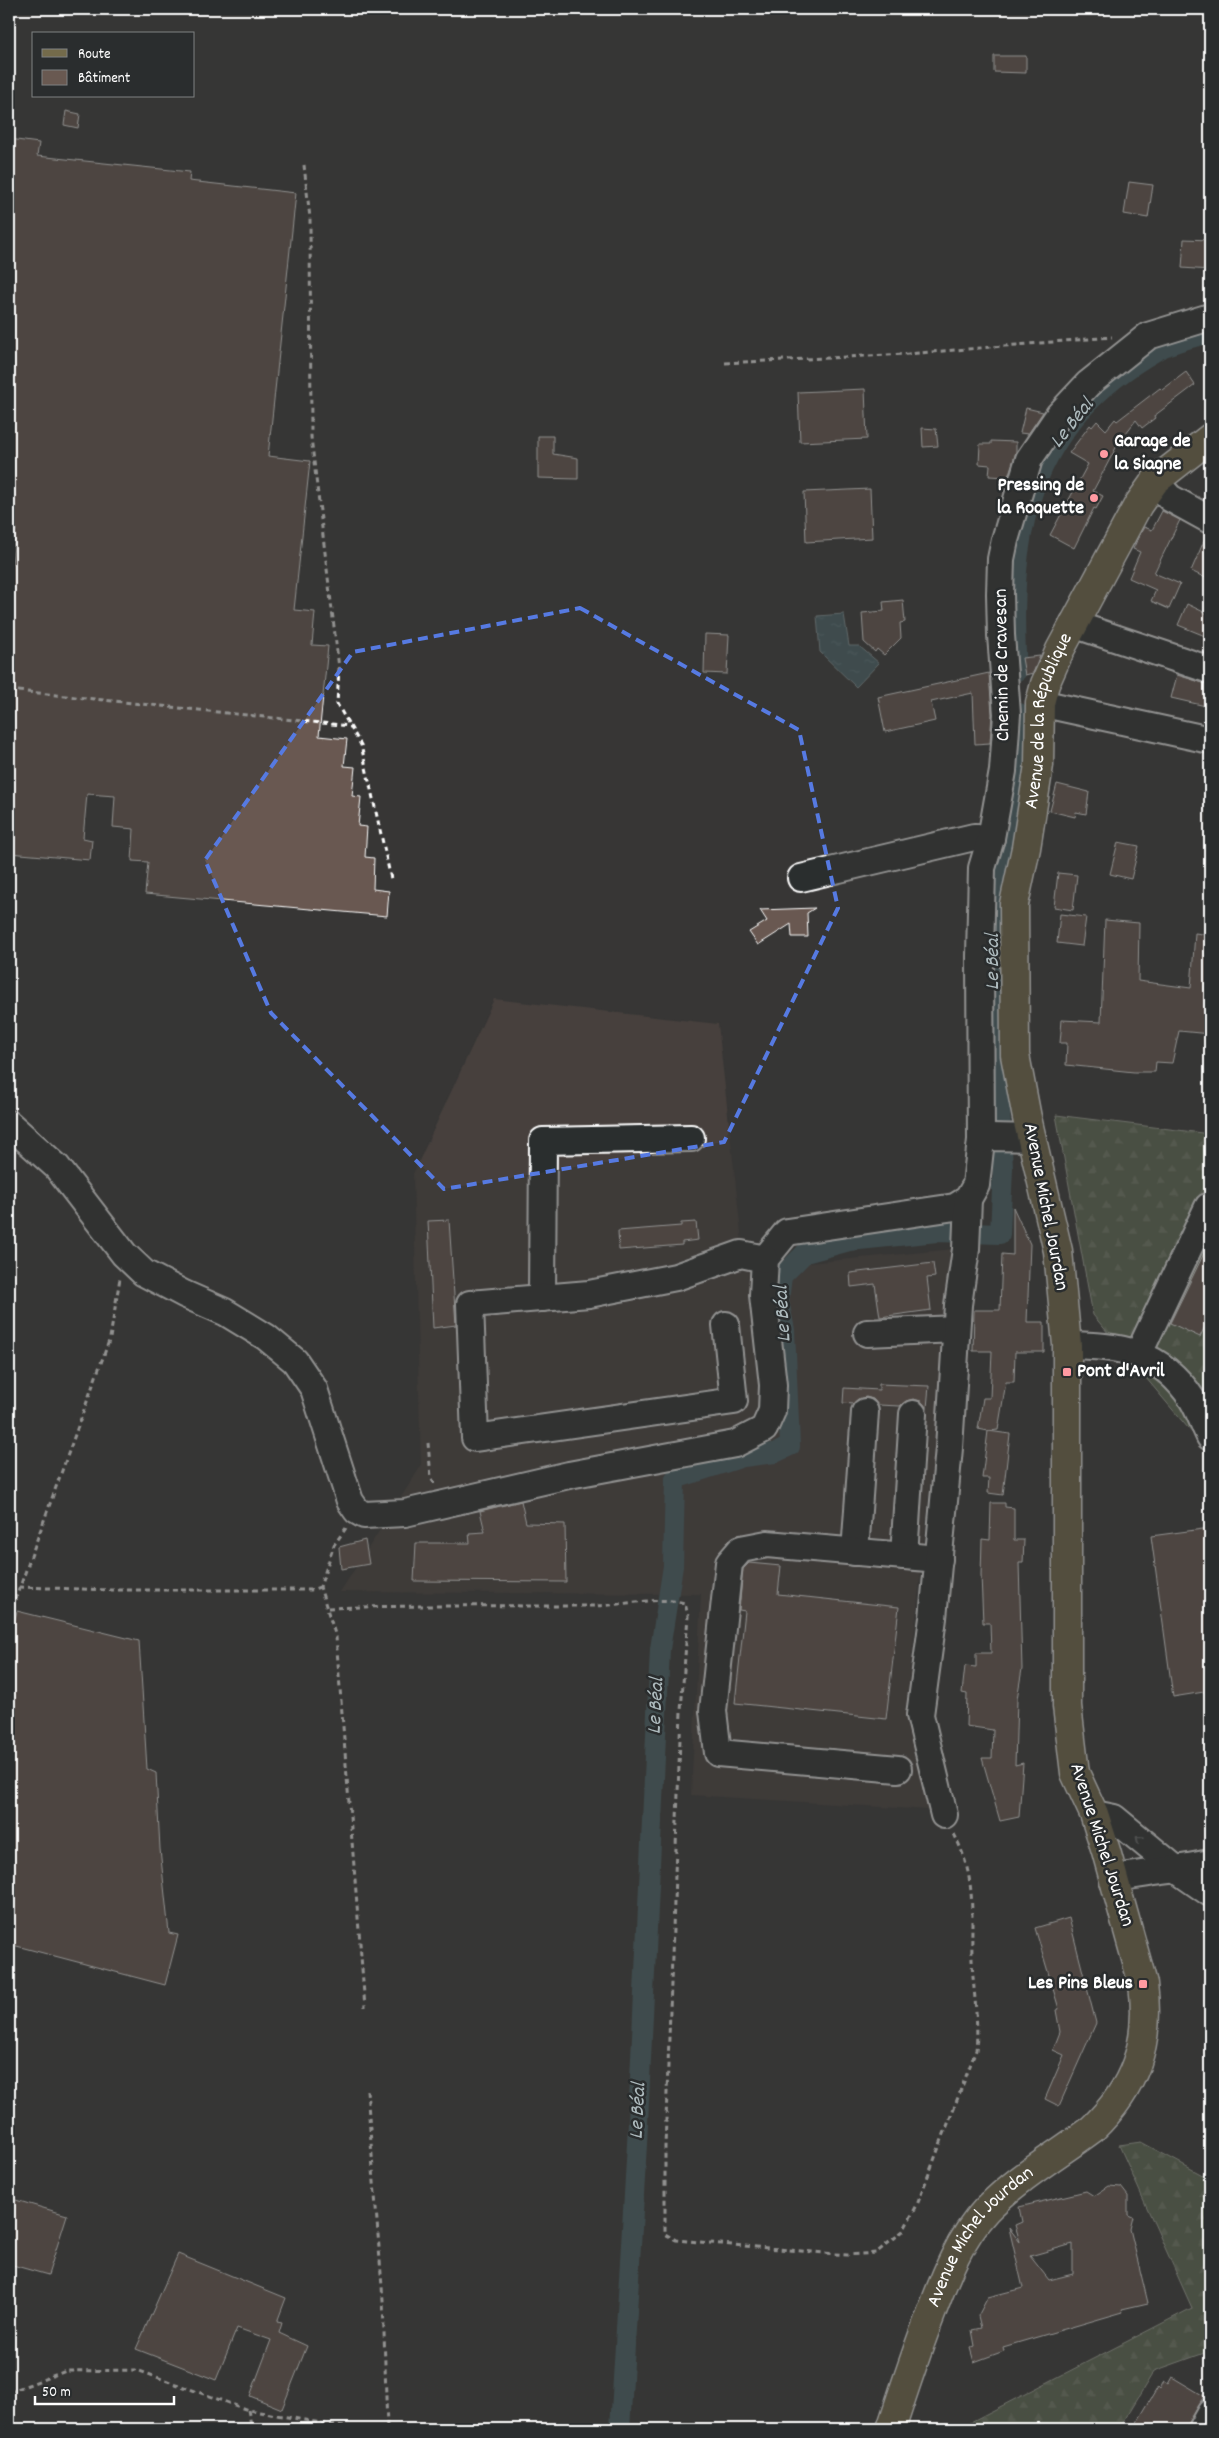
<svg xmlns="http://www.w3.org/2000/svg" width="1219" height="2438" viewBox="0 0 1219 2438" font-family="Dekko,sans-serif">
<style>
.built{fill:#46403d}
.forest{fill:url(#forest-firs);stroke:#b0b6aa}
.water{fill:url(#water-ripples);stroke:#91a3a7}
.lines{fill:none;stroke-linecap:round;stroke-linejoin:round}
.canal{stroke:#48656c;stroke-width:20}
.building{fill:#695951;stroke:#fff;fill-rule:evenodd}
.minor-casing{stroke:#fff;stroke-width:30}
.major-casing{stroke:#fff;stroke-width:31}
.path{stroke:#fff;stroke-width:3;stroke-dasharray:5 4;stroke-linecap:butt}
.minor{stroke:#2a2d2e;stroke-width:26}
.major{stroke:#746b4b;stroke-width:28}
.oneway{stroke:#6a6c6d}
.marked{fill:none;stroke:#567ae2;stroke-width:4;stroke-dasharray:10 6;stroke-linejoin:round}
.poi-dot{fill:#ff9aa2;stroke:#2a2d2e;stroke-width:2}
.labels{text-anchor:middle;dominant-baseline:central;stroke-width:5;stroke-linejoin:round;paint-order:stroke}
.poi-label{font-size:20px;font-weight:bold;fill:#fff;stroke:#2a2d2e;text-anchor:start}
.street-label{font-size:20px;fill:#fff;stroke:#2a2d2e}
.water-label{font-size:21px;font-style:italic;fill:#adbabd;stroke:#2a2d2e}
</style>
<defs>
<pattern id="forest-firs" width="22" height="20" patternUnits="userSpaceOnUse" patternTransform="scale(1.25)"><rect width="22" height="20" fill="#616d54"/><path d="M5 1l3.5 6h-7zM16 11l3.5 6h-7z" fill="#79836e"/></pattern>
<pattern id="water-ripples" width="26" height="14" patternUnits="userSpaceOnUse" patternTransform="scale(1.25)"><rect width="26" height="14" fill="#48656c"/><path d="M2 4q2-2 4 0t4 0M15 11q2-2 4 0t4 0" fill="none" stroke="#637c82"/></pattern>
</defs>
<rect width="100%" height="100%" fill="#373635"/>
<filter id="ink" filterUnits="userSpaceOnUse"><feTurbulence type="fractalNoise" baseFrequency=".02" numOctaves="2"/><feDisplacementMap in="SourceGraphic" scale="10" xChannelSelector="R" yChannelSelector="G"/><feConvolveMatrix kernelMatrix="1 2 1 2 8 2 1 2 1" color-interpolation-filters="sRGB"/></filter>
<g filter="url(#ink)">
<path class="built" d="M 494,999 L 718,1024 L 745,1269 L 955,1249 L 906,1713 L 929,1810 L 691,1795 L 701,1594 L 340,1592 L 421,1466 L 413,1174 Z"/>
<g class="forest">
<path d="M 1056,1115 L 1210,1134 L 1210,1475 L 1204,1447 L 1093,1315 Z"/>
<path d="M 1141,2142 L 1210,2179 L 1210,2351 L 1154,2371 L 1119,2429 L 957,2429 L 1192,2308 L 1119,2145 Z"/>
</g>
<path class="water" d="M 844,614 L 849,646 L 859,646 L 879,663 L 856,687 L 820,652 L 817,616 Z"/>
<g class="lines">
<g class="canal">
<path d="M 1017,671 C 1008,533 1027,425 1156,351 C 1171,342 1193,338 1210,333"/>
<path d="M 620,2429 L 637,2144 L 660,1649 L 673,1566 L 675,1479 L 743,1457 L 775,1453 L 790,1446 L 785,1330 L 779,1301 L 782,1276 L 805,1253 L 849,1241 L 937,1232 L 1000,1234 L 1003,1168 L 994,999 L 994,887 L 1018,767 L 1019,713"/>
</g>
</g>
<g class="building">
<path d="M 994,56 L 1026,56 L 1026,73 L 994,72 Z"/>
<path d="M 66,111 L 80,114 L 78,128 L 64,125 Z"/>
<path d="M 9,139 L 39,143 L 37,156 L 190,172 L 189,181 L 296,193 L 268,456 L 310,461 L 294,610 L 315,612 L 312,645 L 328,646 L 319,736 L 347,739 L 344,766 L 355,767 L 352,796 L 361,797 L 358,826 L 367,827 L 365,857 L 374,858 L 373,889 L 389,891 L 387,916 L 145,894 L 148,862 L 132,861 L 134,829 L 113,827 L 115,796 L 87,794 L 83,838 L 92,840 L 90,860 L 9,853 L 9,592 L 16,527 L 9,526 Z"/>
<path d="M 1129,182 L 1153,185 L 1148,218 L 1124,214 Z"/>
<path d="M 1184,239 L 1210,240 L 1210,270 L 1182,268 Z"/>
<path d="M 1186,372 L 1195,385 L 1154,416 L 1155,418 L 1142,428 L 1136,420 L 1119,442 L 1093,491 L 1103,496 L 1096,509 L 1094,508 L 1074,548 L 1050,535 L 1088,464 L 1069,453 L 1090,425 L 1092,427 L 1097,421 L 1106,430 L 1115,419 L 1117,421 L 1160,388 L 1162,390 Z"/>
<path d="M 865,389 L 867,439 L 800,442 L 798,392 Z"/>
<path d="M 1026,408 L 1043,412 L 1028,434 L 1020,433 Z"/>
<path d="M 922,428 L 936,429 L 938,446 L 923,447 Z"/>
<path d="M 538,436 L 553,436 L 553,454 L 578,458 L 578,479 L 538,478 Z"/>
<path d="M 991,441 L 1016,442 L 1016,452 L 1008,477 L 989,476 L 990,465 L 979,464 L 980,444 L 991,444 Z"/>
<path d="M 870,489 L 872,538 L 806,542 L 804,492 Z"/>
<path d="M 1162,511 L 1180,520 L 1154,573 L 1180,584 L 1169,609 L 1151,601 L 1156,590 L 1129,578 L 1140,552 L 1133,549 L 1138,538 L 1144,527 L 1152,530 Z"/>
<path d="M 1207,534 L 1210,535 L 1210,580 L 1191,571 Z"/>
<path d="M 903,600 L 905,622 L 900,623 L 901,638 L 884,655 L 877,649 L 875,652 L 864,642 L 862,613 L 884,611 L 883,602 Z"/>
<path d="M 1187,604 L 1210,615 L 1210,638 L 1178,625 Z"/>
<path d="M 705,634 L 729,635 L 727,674 L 704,673 Z"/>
<path d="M 1040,656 L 1033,673 L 1025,675 L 1022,658 Z"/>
<path d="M 989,673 L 992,714 L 990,743 L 975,744 L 973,693 L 931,702 L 935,721 L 885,732 L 878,697 Z"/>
<path d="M 1177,675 L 1210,685 L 1210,707 L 1171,698 Z"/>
<path d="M 1057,784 L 1089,792 L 1086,814 L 1076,812 L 1075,817 L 1050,811 Z"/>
<path d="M 1118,842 L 1139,846 L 1131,879 L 1110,874 Z"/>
<path d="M 1058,873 L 1077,875 L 1073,910 L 1054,907 Z"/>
<path d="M 815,908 L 807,913 L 808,937 L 792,937 L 791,924 L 758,945 L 749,932 L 767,921 L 760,910 Z"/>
<path d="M 1060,914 L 1086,917 L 1082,946 L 1057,943 Z"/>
<path d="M 1105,920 L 1139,923 L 1138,981 L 1191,988 L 1195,933 L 1210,935 L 1210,1034 L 1179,1031 L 1172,1063 L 1156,1062 L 1155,1072 L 1134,1072 L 1066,1065 L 1067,1043 L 1060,1043 L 1062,1020 L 1101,1022 Z"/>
<path d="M 1013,1207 L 1030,1244 L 1027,1322 L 1044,1322 L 1044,1352 L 1015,1352 L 1014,1382 L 1006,1382 L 998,1430 L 988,1431 L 1010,1434 L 1003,1495 L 988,1493 L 989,1478 L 982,1478 L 988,1431 L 978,1429 L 983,1398 L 990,1398 L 992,1351 L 973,1351 L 974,1310 L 1000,1310 L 1002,1254 L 1013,1255 Z"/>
<path d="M 449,1220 L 456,1325 L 433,1328 L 428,1221 Z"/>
<path d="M 696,1222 L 698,1240 L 682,1242 L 682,1245 L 619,1250 L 618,1231 L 681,1226 L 681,1223 Z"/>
<path d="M 1210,1241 L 1210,1315 L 1200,1337 L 1170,1323 Z"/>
<path d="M 933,1263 L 935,1277 L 927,1278 L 931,1310 L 880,1317 L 875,1284 L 851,1287 L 850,1273 Z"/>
<path d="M 879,1384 L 929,1386 L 927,1408 L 921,1401 L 913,1399 L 906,1401 L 900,1406 L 878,1405 L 873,1399 L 866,1397 L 858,1399 L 853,1404 L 843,1403 L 844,1388 L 879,1390 Z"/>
<path d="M 521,1501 L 526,1523 L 565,1524 L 566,1582 L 414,1581 L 416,1543 L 470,1543 L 469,1533 L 485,1532 L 480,1511 Z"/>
<path d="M 991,1503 L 1005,1503 L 1005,1507 L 1014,1508 L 1014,1540 L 1024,1540 L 1023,1563 L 1019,1563 L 1022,1669 L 1017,1699 L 1015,1765 L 1023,1763 L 1019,1817 L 1000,1821 L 982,1758 L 992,1758 L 993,1730 L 966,1726 L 967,1694 L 962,1693 L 965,1666 L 976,1667 L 976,1653 L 991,1653 L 990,1623 L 983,1623 L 981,1575 L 982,1539 L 990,1540 Z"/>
<path d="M 1210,1528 L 1210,1691 L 1173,1697 L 1151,1536 Z"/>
<path d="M 365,1540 L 369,1564 L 341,1569 L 339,1547 Z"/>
<path d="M 749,1563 L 781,1566 L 778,1594 L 899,1607 L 886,1719 L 735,1703 L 745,1611 L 739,1610 L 743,1569 Z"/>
<path d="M 17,1611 L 139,1641 L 147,1769 L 156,1773 L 160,1849 L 169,1933 L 178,1935 L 165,1985 L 9,1944 L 9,1642 Z"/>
<path d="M 1069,1918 L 1096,2023 L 1059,2106 L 1045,2099 L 1064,2055 L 1053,2050 L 1060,2032 L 1056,2010 L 1059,2009 L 1035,1928 Z"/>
<path d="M 1109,2186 L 1121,2187 L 1128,2196 L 1128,2215 L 1133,2217 L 1130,2229 L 1148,2303 L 1122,2309 L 1123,2312 L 1003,2347 L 1004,2351 L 974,2362 L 970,2348 L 975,2346 L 972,2330 L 981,2328 L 978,2316 L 988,2297 L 1023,2288 L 1009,2228 L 1020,2242 L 1015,2225 L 1022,2222 L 1019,2207 L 1086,2191 L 1094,2196 ZM 1073,2244 L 1073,2274 L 1049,2280 L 1030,2256 Z"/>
<path d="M 9,2198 L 67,2215 L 48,2275 L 9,2264 Z"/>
<path d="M 178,2254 L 286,2298 L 277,2322 L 282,2323 L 279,2333 L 307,2346 L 282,2409 L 250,2396 L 271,2340 L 237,2328 L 216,2380 L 136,2349 Z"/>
<path d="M 1172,2377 L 1204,2396 L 1184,2429 L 1133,2429 L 1158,2387 L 1160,2389 L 1164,2381 L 1168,2384 Z"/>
</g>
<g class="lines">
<g class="minor-casing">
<g id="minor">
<path d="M 1155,481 L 1170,498 L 1210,520"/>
<path d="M 1073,624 L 1210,670"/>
<path d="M 1040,703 L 1210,740"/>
<path d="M 801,878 L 974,837 L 991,838"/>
<path d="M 9,1124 L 57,1167 L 124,1254 L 144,1273 L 184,1294 L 225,1312 L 266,1337 L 295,1361 L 314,1389 L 350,1501 L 357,1511 L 364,1515 L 405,1513 L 569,1475 L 735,1444 L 764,1429 L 772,1411 L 773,1385 L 763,1295 L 765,1259 L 787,1232 L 955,1207 L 968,1199 L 976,1185 L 981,1140 L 980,956 L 982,868 L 991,838 L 1003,771 L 1007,714 L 1001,635 L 1000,594 L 1001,559 L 1005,540 L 1029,459 L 1059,415 L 1088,384 L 1148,336 L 1210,317"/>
<path d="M 981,1140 L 989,1137 L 1032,1138"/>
<path d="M 542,1298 L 543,1141 L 691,1138"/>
<path d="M 726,1325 L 734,1401 L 475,1438 L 470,1304 L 589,1294 L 676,1277 L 741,1254 L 765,1259"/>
<path d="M 867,1333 L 956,1329"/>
<path d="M 1067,1345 C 1120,1346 1160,1350 1192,1399 C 1199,1410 1204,1425 1210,1437"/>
<path d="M 1139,1353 L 1208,1207 L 1210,1207"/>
<path d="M 855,1552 L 865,1412"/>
<path d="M 904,1556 L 913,1414"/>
<path d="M 898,1769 L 718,1753 L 713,1711 L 729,1563 L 741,1549 L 767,1544 L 939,1559"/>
<path d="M 1094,1814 L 1114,1818 L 1177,1870 L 1210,1893"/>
<path d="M 944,1815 L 920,1715 L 933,1618 L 949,1448 L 958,1305 L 966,1249 L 968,1199"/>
<path d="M 1113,1879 C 1146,1872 1178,1870 1210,1863"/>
<path d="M 1201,2429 L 1210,2413"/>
</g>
</g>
<g class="major-casing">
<g id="major">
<path id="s1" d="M 891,2429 C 904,2390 916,2352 931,2314 C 945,2277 959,2239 986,2210 C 1017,2178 1057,2155 1092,2129 C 1135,2088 1151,2043 1143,1984 L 1106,1851 L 1094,1814 L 1075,1773 L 1067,1706 L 1067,1345 L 1058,1251 L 1027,1118 L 1015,1055 L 1014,904 L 1026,848 L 1039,765 L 1040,703 L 1045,684 L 1060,650 L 1138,505 L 1155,481 L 1210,438"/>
</g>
</g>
<g class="path">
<path d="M 304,165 L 310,218 L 311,437 L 339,668 L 337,704 L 361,745 L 391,879"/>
<path d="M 725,363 L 908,354 L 1112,337"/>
<path d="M 9,690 L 350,726"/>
<path d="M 428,1443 L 431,1477 L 435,1484"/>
<path d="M 346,1528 L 334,1545 L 320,1587 L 336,1637 L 365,2007"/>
<path d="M 19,1587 L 110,1590 L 311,1590 L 320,1587"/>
<path d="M 328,1608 C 415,1605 503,1606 591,1606 C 621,1606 656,1596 685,1603 L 688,1616 L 681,1711 L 665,2147 L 665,2234 L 676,2240 L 847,2255 L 876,2253 L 903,2231 L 917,2205 L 976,2050 C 979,2020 973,1990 972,1959 C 971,1910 977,1877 953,1832"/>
<path d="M 9,1617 L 110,1338 L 120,1278"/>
<path d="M 367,2090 L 383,2300 L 387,2429"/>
<path d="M 9,2392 L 66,2371 L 137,2370 L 248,2410 L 355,2429"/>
<path d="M 248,2410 L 252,2429"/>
</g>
<use href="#minor" class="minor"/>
<use href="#major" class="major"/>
</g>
<defs><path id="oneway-chevron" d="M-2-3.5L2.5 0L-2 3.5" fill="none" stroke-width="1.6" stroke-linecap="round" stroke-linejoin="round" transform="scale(1.25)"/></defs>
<use class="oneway" href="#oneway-chevron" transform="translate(1139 1839) rotate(-140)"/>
</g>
<path d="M0 0H1219V2438H0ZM 580,608 L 799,730 L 838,908 L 724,1142 L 444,1189 L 271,1013 L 205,860 L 353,652 Z" fill="#373635" fill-opacity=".55" fill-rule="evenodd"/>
<path class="marked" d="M 580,608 L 799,730 L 838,908 L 724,1142 L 444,1189 L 271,1013 L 205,860 L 353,652 Z"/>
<g class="poi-dot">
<circle cx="1104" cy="454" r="5"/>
<circle cx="1094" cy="498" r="5"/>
<rect x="1062" y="1367" width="10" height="10" rx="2.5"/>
<rect x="1138" y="1979" width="10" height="10" rx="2.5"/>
</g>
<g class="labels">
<g class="poi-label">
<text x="1114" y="442">Garage de<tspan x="1114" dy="23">la Siagne</tspan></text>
<text x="1084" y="486" text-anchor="end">Pressing de<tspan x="1084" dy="23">la Roquette</tspan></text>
<text x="1077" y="1372">Pont d'Avril</text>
<text x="1133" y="1984" text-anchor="end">Les Pins Bleus</text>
</g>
<g class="street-label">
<text transform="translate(1003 665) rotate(-91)">Chemin de Cravesan</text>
<text stroke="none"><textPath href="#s1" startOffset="1818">Avenue de la République</textPath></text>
<text transform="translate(1045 1207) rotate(79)">Avenue Michel Jourdan</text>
<text transform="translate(1101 1845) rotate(72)">Avenue Michel Jourdan</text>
<text stroke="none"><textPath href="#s1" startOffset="215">Avenue Michel Jourdan</textPath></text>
</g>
<g class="water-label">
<text transform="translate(1073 424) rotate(-51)">Le Béal</text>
<text transform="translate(994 962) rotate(-90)">Le Béal</text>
<text transform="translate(784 1314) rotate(-93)">Le Béal</text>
<text transform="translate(657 1706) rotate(-87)">Le Béal</text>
<text transform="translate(639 2111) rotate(-87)">Le Béal</text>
</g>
</g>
<rect width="1219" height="2438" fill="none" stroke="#2a2d2e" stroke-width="30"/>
<rect x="15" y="15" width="1189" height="2408" fill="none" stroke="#fff" stroke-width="2" filter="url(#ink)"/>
<rect x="32" y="32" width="162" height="65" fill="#2a2d2e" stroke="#7f8182"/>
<rect x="42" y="49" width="25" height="8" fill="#746b4b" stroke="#7f8182"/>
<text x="78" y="58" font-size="15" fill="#ffffff">Route</text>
<rect x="42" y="70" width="25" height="15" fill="#695951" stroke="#7f8182"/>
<text x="78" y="82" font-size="15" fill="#ffffff">Bâtiment</text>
<path d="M35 2396v8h139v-8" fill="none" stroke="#ffffff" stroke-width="2.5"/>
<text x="42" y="2396" font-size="15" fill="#ffffff" stroke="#2a2d2e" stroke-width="4" paint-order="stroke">50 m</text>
</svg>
